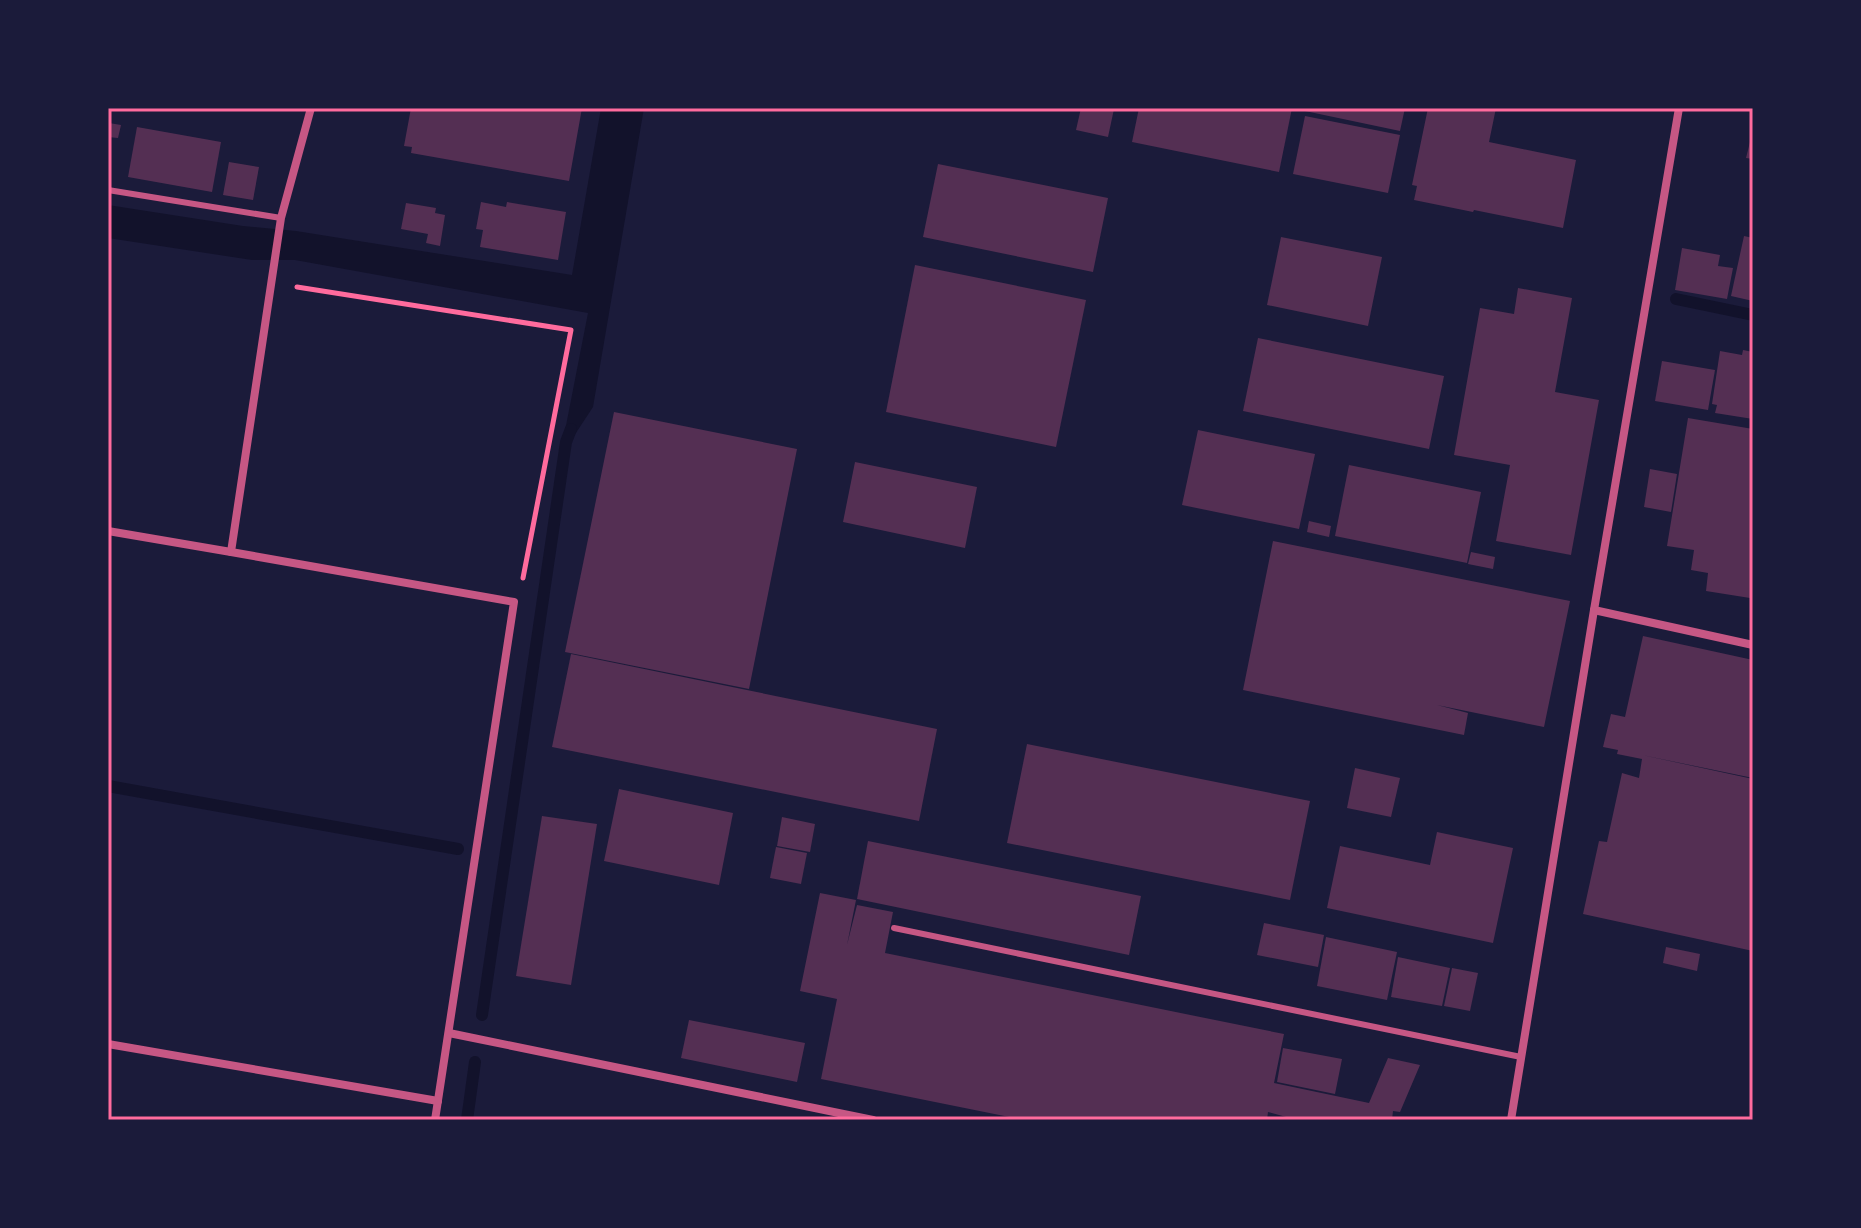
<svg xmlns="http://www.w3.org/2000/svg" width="1861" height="1228" viewBox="0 0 1861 1228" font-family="'Sofia Sans Condensed',sans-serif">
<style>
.water{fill:#12122b}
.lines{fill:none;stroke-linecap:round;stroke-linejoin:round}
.stream{stroke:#12122b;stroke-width:12}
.building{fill:#542f53}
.path{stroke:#ff6b9d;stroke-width:5}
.service{stroke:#c65784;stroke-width:6}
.minor{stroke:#c65784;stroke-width:8}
.neatline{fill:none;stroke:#ff6b9d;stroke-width:3}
</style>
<rect width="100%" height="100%" fill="#1b1b3a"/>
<path class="water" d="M 601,108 L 644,108 L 593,407 L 570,442 L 563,441 L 588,313 L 295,260 L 252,260 L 108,238 L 108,205 L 243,226 L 296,231 L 572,275 Z"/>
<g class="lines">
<g class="stream">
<path d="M 1676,299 L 1753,315"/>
<path d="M 108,786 L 458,849"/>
<path d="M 482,1015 L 566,442 L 571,429"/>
<path d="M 467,1120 L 475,1062"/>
</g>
</g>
<g class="building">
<path d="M 411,108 L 582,108 L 569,181 L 411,153 L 412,147 L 404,146 Z"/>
<path d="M 1081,108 L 1114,109 L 1108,137 L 1076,130 Z"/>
<path d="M 1139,108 L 1292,108 L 1279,172 L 1132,142 Z"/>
<path d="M 1305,108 L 1405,108 L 1400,131 L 1305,111 Z"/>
<path d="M 1428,108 L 1496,108 L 1489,142 L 1576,160 L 1563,228 L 1474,210 L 1473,212 L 1414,200 L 1417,186 L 1412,185 Z"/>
<path d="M 1305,116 L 1400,135 L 1388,193 L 1293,174 Z"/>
<path d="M 109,123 L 121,125 L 118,138 L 108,137 Z"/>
<path d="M 137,127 L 221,142 L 212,192 L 128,177 Z"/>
<path d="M 1752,134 L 1753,134 L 1753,159 L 1746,158 Z"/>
<path d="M 229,162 L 259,167 L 253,200 L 223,195 Z"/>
<path d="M 938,164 L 1108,198 L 1093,272 L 923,237 Z"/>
<path d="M 481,202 L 506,207 L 507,202 L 566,212 L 558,260 L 480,247 L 483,230 L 476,229 Z"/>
<path d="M 406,203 L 436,208 L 435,213 L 445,215 L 440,246 L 426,243 L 428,234 L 401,229 Z"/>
<path d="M 1744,236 L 1753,238 L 1753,301 L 1731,296 Z"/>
<path d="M 1281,237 L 1382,257 L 1368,326 L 1267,305 Z"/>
<path d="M 1682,248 L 1720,255 L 1718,266 L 1733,268 L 1727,299 L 1675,290 Z"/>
<path d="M 915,265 L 1086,300 L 1056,447 L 886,412 Z"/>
<path d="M 1518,288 L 1572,298 L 1555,392 L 1599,400 L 1571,555 L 1496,541 L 1510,465 L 1454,455 L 1480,308 L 1514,314 Z"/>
<path d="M 1258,338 L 1444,376 L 1429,449 L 1243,411 Z"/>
<path d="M 1743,350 L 1753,352 L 1753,419 L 1715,413 L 1717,405 L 1712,404 L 1720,351 L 1742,355 Z"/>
<path d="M 1662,361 L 1715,370 L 1708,410 L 1655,401 Z"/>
<path d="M 614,412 L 797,449 L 749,689 L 565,652 Z"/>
<path d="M 1688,418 L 1753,429 L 1753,581 L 1750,598 L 1706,591 L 1708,573 L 1691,570 L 1694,550 L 1667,546 Z"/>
<path d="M 1198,430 L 1315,454 L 1299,529 L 1182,505 Z"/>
<path d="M 855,462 L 977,487 L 965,548 L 843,522 Z"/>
<path d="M 1349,465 L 1481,492 L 1467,563 L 1335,536 Z"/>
<path d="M 1650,469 L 1677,474 L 1671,512 L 1644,507 Z"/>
<path d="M 1309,521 L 1331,526 L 1329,537 L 1307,532 Z"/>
<path d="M 1273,541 L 1570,601 L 1544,727 L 1437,705 L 1468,713 L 1464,735 L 1243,690 Z"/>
<path d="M 1471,552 L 1495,557 L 1493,569 L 1468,564 Z"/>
<path d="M 1643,636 L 1753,660 L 1753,778 L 1642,755 L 1753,779 L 1753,951 L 1583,914 L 1599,841 L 1607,842 L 1622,773 L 1639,778 L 1642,759 L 1617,754 L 1618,750 L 1603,747 L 1611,714 L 1625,717 Z"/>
<path d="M 571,654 L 937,729 L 919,821 L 552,747 Z"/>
<path d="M 1027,744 L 1310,801 L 1290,900 L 1007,843 Z"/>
<path d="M 1355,768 L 1400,778 L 1391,817 L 1347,808 Z"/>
<path d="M 619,789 L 733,813 L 719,885 L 604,861 Z"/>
<path d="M 542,816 L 597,824 L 571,985 L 516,976 Z"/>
<path d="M 782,817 L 815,824 L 810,852 L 777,846 Z"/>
<path d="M 1437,832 L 1513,848 L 1493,943 L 1327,908 L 1340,846 L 1430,865 Z"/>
<path d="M 868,841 L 1141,896 L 1129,955 L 857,899 Z"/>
<path d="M 776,847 L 807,853 L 801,884 L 770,878 Z"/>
<path d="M 820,893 L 856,900 L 847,945 L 857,905 L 893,912 L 885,953 L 1284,1034 L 1274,1083 L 1369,1103 L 1388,1058 L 1420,1065 L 1400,1112 L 1393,1111 L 1392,1120 L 1297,1120 L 1268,1112 L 1267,1120 L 1024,1120 L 821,1079 L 837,999 L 800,991 Z"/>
<path d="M 1264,923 L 1324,935 L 1318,967 L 1257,955 Z"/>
<path d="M 1326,937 L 1397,952 L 1387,1000 L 1317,986 Z"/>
<path d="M 1666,947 L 1700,954 L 1697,971 L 1663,963 Z"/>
<path d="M 1398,957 L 1450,968 L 1442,1006 L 1391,997 Z"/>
<path d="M 1452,968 L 1478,973 L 1470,1011 L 1444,1006 Z"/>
<path d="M 689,1020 L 805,1043 L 797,1082 L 681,1058 Z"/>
<path d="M 1283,1048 L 1342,1059 L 1335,1094 L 1277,1082 Z"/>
</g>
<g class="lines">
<path class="path" d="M 297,287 L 571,330 L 523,578"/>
<g class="service">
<path d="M 108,190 L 281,218"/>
<path d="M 894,928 L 1521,1057"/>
</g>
<g class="minor">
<path d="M 311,108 L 281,218 L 231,552 L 514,602 L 435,1120"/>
<path d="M 108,531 L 231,552"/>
<path d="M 1594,610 L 1753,645"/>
<path d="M 449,1033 L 873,1120"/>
<path d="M 108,1044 L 438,1101"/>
<path d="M 1511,1120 L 1594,610 L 1679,108"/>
</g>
</g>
<rect width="1861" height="1228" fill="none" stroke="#1b1b3a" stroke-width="220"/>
<rect x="110" y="110" width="1641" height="1008" class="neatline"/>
</svg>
